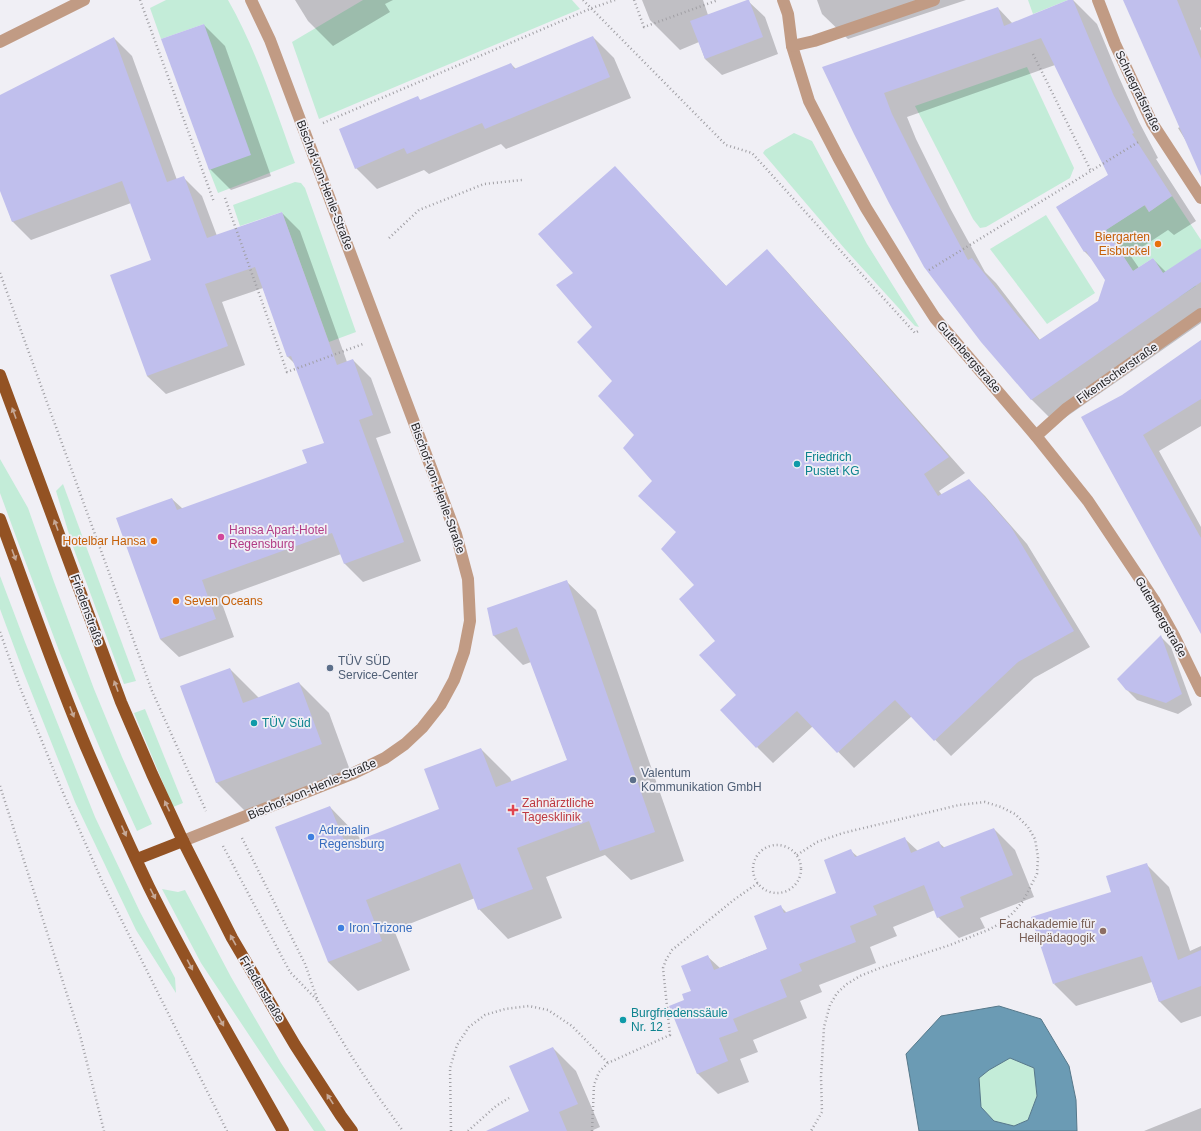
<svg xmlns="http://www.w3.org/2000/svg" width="1201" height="1131" viewBox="0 0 1201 1131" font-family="Helvetica,sans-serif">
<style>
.green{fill:#c3ecd8}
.water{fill:#6b9bb4;stroke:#56788a;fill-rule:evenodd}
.shadow{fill:#0003;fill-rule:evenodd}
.building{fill:#c0bfed;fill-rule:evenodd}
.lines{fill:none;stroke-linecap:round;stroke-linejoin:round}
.path{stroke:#a09fa4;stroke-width:2.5;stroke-dasharray:1 3;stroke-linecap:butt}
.minor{stroke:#c19b84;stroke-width:12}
.major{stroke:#935223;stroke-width:12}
.oneway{fill:#c6a896}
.food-dot{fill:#e8710a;stroke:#f0eff5;stroke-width:1.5}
.culture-dot{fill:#0f9aa8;stroke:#f0eff5;stroke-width:1.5}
.hotel-dot{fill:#d1479c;stroke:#f0eff5;stroke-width:1.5}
.service-dot{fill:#5c6f8a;stroke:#f0eff5;stroke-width:1.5}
.health-dot{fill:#e0444e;stroke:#f0eff5;stroke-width:1.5}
.shop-dot{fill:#3f7fe0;stroke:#f0eff5;stroke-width:1.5}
.education-dot{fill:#8d6e63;stroke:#f0eff5;stroke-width:1.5}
.labels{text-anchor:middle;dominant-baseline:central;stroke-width:3.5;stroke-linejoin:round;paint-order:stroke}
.street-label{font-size:12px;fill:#262527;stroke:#f0eff5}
.food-label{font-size:12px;fill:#c56008;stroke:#f0eff5;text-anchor:end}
.culture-label{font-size:12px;fill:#0d838f;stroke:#f0eff5;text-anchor:start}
.hotel-label{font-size:12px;fill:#b23c85;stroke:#f0eff5;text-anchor:start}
.service-label{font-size:12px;fill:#4e5e75;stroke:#f0eff5;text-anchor:start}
.health-label{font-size:12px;fill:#be3a42;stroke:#f0eff5;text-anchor:start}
.shop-label{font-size:12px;fill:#366cbe;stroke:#f0eff5;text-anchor:start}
.education-label{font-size:12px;fill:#785e54;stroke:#f0eff5;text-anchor:end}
</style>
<rect width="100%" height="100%" fill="#f0eff5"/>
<g class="green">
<path d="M 166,0 L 228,0 C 257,51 275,108 295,163 L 218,193 L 209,170 L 204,24 L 161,39 L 150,8 Z"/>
<path d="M 363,0 L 572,0 L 580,9 L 319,119 L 292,42 Z"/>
<path d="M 1028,0 L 1068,0 L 1033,14 Z"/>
<path d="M 1027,67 L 1074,168 L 1070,178 L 986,227 L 980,228 L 973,219 L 915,106 Z"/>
<path d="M 794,133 L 812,141 L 867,244 L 919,327 L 915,326 L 845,249 L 763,153 L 765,150 Z"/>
<path d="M 295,182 L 301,183 L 305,188 L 356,332 L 329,342 L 282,212 L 240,226 L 233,205 Z"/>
<path d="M 1172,196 L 1201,240 L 1201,248 L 1194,253 L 1200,263 L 1187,272 L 1196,286 L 1179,297 L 1153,258 L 1133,271 L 1106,230 L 1144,205 L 1149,212 Z"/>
<path d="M 1046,215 L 1095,293 L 1047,324 L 990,249 Z"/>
<path d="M 0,459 L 28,508 L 54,582 L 94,689 L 122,757 L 152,824 L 137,831 L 107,765 L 61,656 L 18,542 L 0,493 Z"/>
<path d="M 63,484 L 136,681 L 124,684 L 72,544 L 56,491 Z"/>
<path d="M 0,576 L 25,642 L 95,817 L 140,912 L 175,978 L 176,993 L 136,930 L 75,802 L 23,671 L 0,609 Z"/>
<path d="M 145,709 L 183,803 L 173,807 L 134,713 Z"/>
<path d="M 162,889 L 178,892 L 185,890 L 231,977 L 281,1063 L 326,1131 L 314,1131 L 267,1062 L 201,963 Z"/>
<path d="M 1010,1058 L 1034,1068 L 1037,1096 L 1028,1120 L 1014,1126 L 994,1121 L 981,1107 L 979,1078 L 989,1070 Z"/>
</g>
<path class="water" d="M 999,1006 L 1041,1019 L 1069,1066 L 1076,1100 L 1077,1131 L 919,1131 L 906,1054 L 941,1016 ZM 1010,1058 L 1034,1068 L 1037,1096 L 1028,1120 L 1014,1126 L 994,1121 L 981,1107 L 979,1078 L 989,1070 Z"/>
<g class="shadow">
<path d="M 295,0 L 393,0 L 385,4 L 390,12 L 333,46 L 308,21 Z"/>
<path d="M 642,0 L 703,0 L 708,15 L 748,1 L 765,17 L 778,54 L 722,75 L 705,59 L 699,42 L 680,50 L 650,20 Z"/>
<path d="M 817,0 L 966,0 L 848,39 L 822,14 Z"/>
<path d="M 1071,0 L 1073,0 L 1097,24 L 1118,75 L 1139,122 L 1158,158 L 1156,159 L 1196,221 L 1174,235 L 1168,230 L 1130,255 L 1139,268 L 1153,259 L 1166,272 L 1201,249 L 1201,323 L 1056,424 L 1031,399 L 824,68 L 998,8 L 1013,24 ZM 1055,65 L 1109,175 L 1057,207 L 1085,252 L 1093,260 L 1106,280 L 1099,302 L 1040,340 L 996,283 L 985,272 L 950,208 L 916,139 L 907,117 Z"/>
<path d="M 1124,0 L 1201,0 L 1201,27 L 1200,28 L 1201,31 L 1201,165 L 1178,128 L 1180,127 Z"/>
<path d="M 204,25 L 225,46 L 271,176 L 231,190 L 210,169 Z"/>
<path d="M 593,37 L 614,58 L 631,98 L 506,149 L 501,144 L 429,174 L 424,170 L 377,189 L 356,168 L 418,98 L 421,101 L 511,64 L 516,69 Z"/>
<path d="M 114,38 L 132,56 L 177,180 L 183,177 L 202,196 L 217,236 L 282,213 L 300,231 L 347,362 L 353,360 L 371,378 L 391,433 L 376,438 L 421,561 L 363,582 L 345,564 L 341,554 L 220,598 L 234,637 L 179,657 L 160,639 L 172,499 L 183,509 L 308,464 L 325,444 L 296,365 L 288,357 L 263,288 L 222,302 L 245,365 L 166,394 L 147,376 L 152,261 L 131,203 L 31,240 L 12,221 L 0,188 L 0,96 Z"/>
<path d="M 631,184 L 727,287 L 767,251 L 783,267 L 965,473 L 939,491 L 942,495 L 969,480 L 985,496 L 1027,544 L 1090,647 L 1034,678 L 951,756 L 912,716 L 854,768 L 813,726 L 773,763 L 757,747 L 695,585 L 677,532 L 653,481 L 613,382 L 574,273 Z"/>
<path d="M 1201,342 L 1201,426 L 1159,451 L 1201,527 L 1201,632 L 1122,396 Z"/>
<path d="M 566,581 L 596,610 L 684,861 L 631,880 L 605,855 L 546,877 L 562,918 L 508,939 L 479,909 L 475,898 L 394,930 L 410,970 L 358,991 L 328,962 L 330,807 L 359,837 L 361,840 L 440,810 L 481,749 L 510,778 L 512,782 L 568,761 L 531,662 L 523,665 L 494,636 L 488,609 Z"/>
<path d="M 1161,637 L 1171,647 L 1192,705 L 1178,714 L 1137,700 L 1126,689 Z"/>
<path d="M 230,669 L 259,698 L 299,683 L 329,713 L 351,773 L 246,812 L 216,782 Z"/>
<path d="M 994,829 L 1015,850 L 1034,897 L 980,918 L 985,928 L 959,938 L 938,917 L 935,910 L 893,927 L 897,936 L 870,947 L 876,963 L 819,985 L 822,992 L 800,1001 L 807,1018 L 753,1040 L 758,1052 L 740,1059 L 749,1082 L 718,1094 L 697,1073 L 686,1000 L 692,991 L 707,956 L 720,968 L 768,949 L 781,907 L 787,913 L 838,893 L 851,851 L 858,857 L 905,839 L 918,851 L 939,843 L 945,848 Z"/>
<path d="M 1147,865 L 1169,887 L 1190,951 L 1201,946 L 1201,1016 L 1181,1023 L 1159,1001 L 1152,982 L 1076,1006 L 1054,984 L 1113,892 Z"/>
<path d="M 553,1048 L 576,1071 L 600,1127 L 591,1131 L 521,1131 L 530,1112 Z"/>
<path d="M 1201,1108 L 1201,1131 L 1144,1131 Z"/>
</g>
<g class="building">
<path d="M 747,0 L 749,0 L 763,37 L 705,59 L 690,21 Z"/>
<path d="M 1068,0 L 1073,0 L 1094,50 L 1114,96 L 1134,133 L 1132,134 L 1172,196 L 1149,212 L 1145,205 L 1106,230 L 1133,271 L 1153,258 L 1163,273 L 1201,248 L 1201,282 L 1031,400 L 981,342 L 924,267 L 889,203 L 854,134 L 822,67 L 998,7 L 1004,26 ZM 1041,38 L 1108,175 L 1056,207 L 1084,252 L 1086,251 L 1105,280 L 1098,301 L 1039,340 L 1017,315 L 972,258 L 968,260 L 926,182 L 892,114 L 884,93 Z"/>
<path d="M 1123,0 L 1177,0 L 1201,59 L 1201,176 Z"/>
<path d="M 204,24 L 251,155 L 209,170 L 161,39 Z"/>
<path d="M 593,36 L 610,77 L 485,129 L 482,123 L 407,154 L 404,148 L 355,169 L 339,129 L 418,96 L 420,100 L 511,63 L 514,69 Z"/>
<path d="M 114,37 L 167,182 L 184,176 L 207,238 L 282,212 L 337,365 L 353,359 L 373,415 L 359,420 L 404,542 L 344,564 L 332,533 L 202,580 L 216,619 L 160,639 L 116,518 L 172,498 L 177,510 L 307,463 L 302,450 L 324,443 L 291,356 L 287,357 L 255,267 L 205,284 L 228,346 L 147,376 L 110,275 L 151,260 L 122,181 L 12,222 L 0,191 L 0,95 Z"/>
<path d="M 615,166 L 726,286 L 767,249 L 949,457 L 924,474 L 938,496 L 969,479 L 1011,527 L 1074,631 L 1018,662 L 934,741 L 895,700 L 837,753 L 797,711 L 756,748 L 720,710 L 736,695 L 699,655 L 715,641 L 679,599 L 694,585 L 661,549 L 676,532 L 638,496 L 652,481 L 623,448 L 634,435 L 598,396 L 612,381 L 577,342 L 592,327 L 556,285 L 573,273 L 538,234 Z"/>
<path d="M 1201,340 L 1201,399 L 1143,435 L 1201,538 L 1201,634 L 1081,417 L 1122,395 Z"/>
<path d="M 567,580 L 655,832 L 600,851 L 589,821 L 517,848 L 533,889 L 478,910 L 460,863 L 366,900 L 382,941 L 328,962 L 275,827 L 330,806 L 346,845 L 439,809 L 424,769 L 481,748 L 496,787 L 567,760 L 517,627 L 493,636 L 487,608 Z"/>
<path d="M 1161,635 L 1182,694 L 1166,703 L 1126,690 L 1117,679 Z"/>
<path d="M 230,668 L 243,703 L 299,682 L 322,744 L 216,783 L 180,686 Z"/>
<path d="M 994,828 L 1013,875 L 960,897 L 964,907 L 937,918 L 924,885 L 873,906 L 877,915 L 850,926 L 856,942 L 799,964 L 802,971 L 780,980 L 787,997 L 733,1019 L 738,1031 L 719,1038 L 728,1061 L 697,1074 L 669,1006 L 684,1000 L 682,994 L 691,991 L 681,966 L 708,955 L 714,970 L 767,949 L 754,916 L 781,905 L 784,913 L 836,893 L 824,860 L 851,849 L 855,857 L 905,837 L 911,853 L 939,841 L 942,848 Z"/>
<path d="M 1147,863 L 1178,960 L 1201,950 L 1201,986 L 1159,1002 L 1142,956 L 1053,984 L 1031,917 L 1111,892 L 1106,876 Z"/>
<path d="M 553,1047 L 578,1104 L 559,1112 L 567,1131 L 486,1131 L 529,1111 L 509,1066 Z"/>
</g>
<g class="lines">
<g class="path">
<path d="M 140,0 L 214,202"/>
<path d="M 583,0 L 726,145 L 752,153 L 915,333 L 920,330"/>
<path d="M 634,0 L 644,27 L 718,0"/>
<path d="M 1033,54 L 1091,171"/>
<path d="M 323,123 L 592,8 L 615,0"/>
<path d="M 225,198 L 287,372 L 363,344"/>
<path d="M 389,238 L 419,210 L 484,184 L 522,180"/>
<path d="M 929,270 L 1140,141"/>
<path d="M 0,273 L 152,691 L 206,811"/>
<path d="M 0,632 L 19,685 L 61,788 L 102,881 L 227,1131"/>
<path d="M 0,786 L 80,1035 L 104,1131"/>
<path d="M 242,838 L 305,964 L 318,1001 L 352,1057 L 377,1095 L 403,1131"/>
<circle cx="777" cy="869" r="24"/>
<path d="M 223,846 L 290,972 L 318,1001"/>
<path d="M 797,855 L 817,842 L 843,833 L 959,805 L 985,802 L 1001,807 L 1015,814 L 1028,827 L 1035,839 L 1038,857 L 1037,874 L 1023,901 L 1013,913 L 1001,923 L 988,930 L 950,945 L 880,968 L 860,976 L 847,984 L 837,993 L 830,1005 L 824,1027 L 821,1077 L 822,1112 L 811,1131"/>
<path d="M 451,1131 L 450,1068 L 457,1045 L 469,1027 L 485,1015 L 505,1009 L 529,1006 L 548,1010 L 572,1026 L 608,1063"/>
<path d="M 468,1131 L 496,1106 L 509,1098"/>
<path d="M 592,1131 L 594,1085 L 599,1072 L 608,1063 L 670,1035 L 663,968 L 666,960 L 672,950 L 735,899 L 758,883"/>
</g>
<g class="minor">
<path d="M 783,0 L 788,14 L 792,46 L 809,101 L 838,157 L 866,208 L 911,281 L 935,318 L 1036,436 L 1088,501 L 1154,600 L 1174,636 L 1201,691"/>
<path d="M 1098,0 L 1115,44 L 1152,123 L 1201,198"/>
<path d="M 0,42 L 84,0"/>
<path d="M 792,46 L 814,41 L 934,0"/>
<path d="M 1036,436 L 1066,409 L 1201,314"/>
<path d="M 183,841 L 352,774 L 385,758 L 405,744 L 422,728 L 441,704 L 454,680 L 464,652 L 470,621 L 468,579 L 456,534 L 270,40 L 251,0"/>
</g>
<g class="major">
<path d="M 0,375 L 121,702 L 152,774 L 183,841 L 232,938 L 295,1045 L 341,1116 L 352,1131"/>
<path d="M 0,519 C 29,597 56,677 89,754 C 108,798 128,843 149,887 C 190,970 238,1050 283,1131"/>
<path d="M 137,859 L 183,841"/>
</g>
</g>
<defs><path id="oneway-solid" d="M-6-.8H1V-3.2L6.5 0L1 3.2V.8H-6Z"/></defs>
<g class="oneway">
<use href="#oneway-solid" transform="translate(14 413) rotate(-110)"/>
<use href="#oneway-solid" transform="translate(56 525) rotate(-110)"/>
<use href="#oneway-solid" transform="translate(14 555) rotate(70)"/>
<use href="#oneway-solid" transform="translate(116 686) rotate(-110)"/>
<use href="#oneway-solid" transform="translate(72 712) rotate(69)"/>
<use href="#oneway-solid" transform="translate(167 806) rotate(-115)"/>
<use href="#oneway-solid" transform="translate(124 831) rotate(66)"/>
<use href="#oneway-solid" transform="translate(153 894) rotate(63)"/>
<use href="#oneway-solid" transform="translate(233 940) rotate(-119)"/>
<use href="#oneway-solid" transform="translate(190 965) rotate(62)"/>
<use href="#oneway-solid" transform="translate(221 1021) rotate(61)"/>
<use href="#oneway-solid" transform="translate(330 1099) rotate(-123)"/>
</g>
<g class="food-dot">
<circle cx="1158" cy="244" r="4"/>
<circle cx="154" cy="541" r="4"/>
<circle cx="176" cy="601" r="4"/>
</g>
<g class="culture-dot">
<circle cx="797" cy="464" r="4"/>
<circle cx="254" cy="723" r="4"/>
<circle cx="623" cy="1020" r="4"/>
</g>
<circle class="hotel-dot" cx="221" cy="537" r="4"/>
<g class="service-dot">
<circle cx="330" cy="668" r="4"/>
<circle cx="633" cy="780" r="4"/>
</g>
<path class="health-dot" d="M511 804h4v4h4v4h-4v4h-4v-4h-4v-4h4z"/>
<g class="shop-dot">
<circle cx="311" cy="837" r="4"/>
<circle cx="341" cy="928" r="4"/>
</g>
<circle class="education-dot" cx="1103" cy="931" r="4"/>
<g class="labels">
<g class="street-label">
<text transform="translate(1138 91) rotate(64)">Schuegrafstraße</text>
<text transform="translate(325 185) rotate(69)">Bischof-von-Henle-Straße</text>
<text transform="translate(969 357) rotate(49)">Gutenbergstraße</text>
<text transform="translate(1117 373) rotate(-35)">Fikentscherstraße</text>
<text transform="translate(438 488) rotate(70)">Bischof-von-Henle-Straße</text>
<text transform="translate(87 610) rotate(70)">Friedenstraße</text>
<text transform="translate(1161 617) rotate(60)">Gutenbergstraße</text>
<text transform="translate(312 789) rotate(-23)">Bischof-von-Henle-Straße</text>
<text transform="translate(262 989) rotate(59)">Friedenstraße</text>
</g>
<g class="food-label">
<text x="1150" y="237">Biergarten<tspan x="1150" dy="14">Eisbuckel</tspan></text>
<text x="146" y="541">Hotelbar Hansa</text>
<text x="184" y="601" text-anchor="start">Seven Oceans</text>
</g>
<g class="culture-label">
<text x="805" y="457">Friedrich<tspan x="805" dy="14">Pustet KG</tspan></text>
<text x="262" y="723">TÜV Süd</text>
<text x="631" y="1013">Burgfriedenssäule<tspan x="631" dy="14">Nr. 12</tspan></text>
</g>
<g class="hotel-label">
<text x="229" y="530">Hansa Apart-Hotel<tspan x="229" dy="14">Regensburg</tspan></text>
</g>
<g class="service-label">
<text x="338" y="661">TÜV SÜD<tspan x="338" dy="14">Service-Center</tspan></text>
<text x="641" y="773">Valentum<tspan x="641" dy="14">Kommunikation GmbH</tspan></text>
</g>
<g class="health-label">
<text x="522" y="803">Zahnärztliche<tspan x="522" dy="14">Tagesklinik</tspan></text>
</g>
<g class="shop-label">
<text x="319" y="830">Adrenalin<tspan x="319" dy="14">Regensburg</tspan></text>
<text x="349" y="928">Iron Trizone</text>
</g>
<g class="education-label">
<text x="1095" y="924">Fachakademie für<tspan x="1095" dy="14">Heilpädagogik</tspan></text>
</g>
</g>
</svg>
